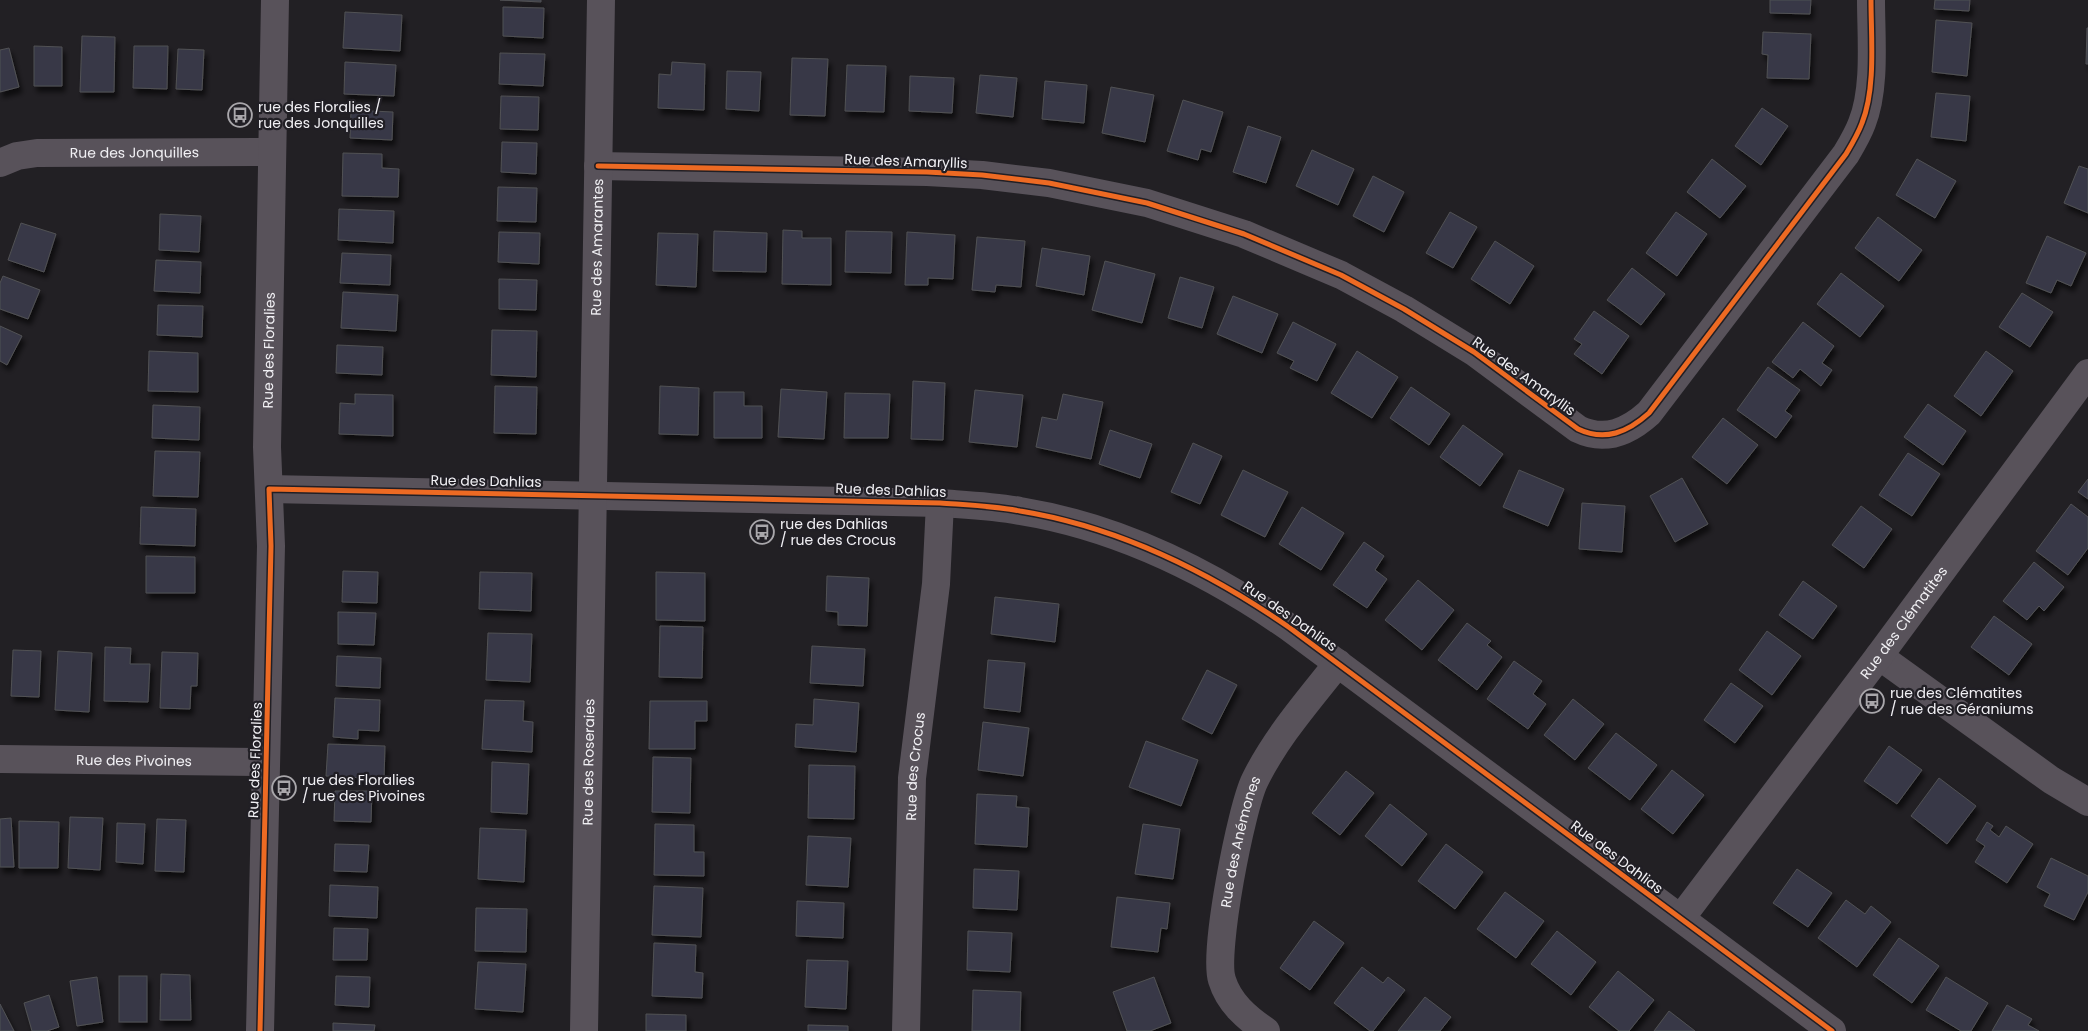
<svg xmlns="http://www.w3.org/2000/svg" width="2088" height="1031" viewBox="0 0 2088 1031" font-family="Poppins,sans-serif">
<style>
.building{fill:#373946;stroke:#515154;filter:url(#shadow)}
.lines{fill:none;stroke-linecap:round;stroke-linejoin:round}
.minor{stroke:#58525a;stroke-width:28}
.cycleway-casing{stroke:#211f25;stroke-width:8}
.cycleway{stroke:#ed6a23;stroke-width:5}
.labels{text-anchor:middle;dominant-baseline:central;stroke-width:4.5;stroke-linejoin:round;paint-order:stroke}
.poi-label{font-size:14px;fill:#f1f0f4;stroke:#211f25;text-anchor:start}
.street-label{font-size:14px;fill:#f1f0f4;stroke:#211f25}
</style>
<defs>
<filter id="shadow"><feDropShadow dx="3" dy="5.5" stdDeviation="2.5" flood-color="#0009"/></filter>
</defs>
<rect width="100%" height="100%" fill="#222024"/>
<g class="building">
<path d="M 500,0 L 541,0 L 541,2 Z"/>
<path d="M 1770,0 L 1811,0 L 1810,14 L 1770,13 Z"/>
<path d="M 1935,0 L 1970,0 L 1969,11 L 1934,9 Z"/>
<path d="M 503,7 L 544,8 L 543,38 L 503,36 Z"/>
<path d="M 345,12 L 402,15 L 400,51 L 343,48 Z"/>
<path d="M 1936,20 L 1972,23 L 1967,76 L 1932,72 Z"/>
<path d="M 2087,28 L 2088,28 L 2088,64 L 2086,64 Z"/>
<path d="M 1763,32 L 1811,34 L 1809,79 L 1767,78 L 1768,55 L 1762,54 Z"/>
<path d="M 82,36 L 115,37 L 114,92 L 80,92 Z"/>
<path d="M 34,46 L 62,47 L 62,86 L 34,86 Z"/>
<path d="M 134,46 L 168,46 L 167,89 L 133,88 Z"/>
<path d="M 9,48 L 19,87 L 0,92 L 0,50 Z"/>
<path d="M 178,49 L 204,50 L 202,90 L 176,89 Z"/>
<path d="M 500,53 L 545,54 L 543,86 L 499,84 Z"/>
<path d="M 792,58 L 828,59 L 825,116 L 790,115 Z"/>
<path d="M 345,62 L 396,65 L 394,96 L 344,94 Z"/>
<path d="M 672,62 L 705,64 L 704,110 L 658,108 L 659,74 L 671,75 Z"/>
<path d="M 847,65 L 886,66 L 884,112 L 845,111 Z"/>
<path d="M 727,71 L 761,72 L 759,111 L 726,109 Z"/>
<path d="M 980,75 L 1017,78 L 1013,117 L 976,113 Z"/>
<path d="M 910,76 L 954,78 L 952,113 L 909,111 Z"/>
<path d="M 1045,81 L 1087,85 L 1084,123 L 1042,119 Z"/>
<path d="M 1111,87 L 1154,95 L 1145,142 L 1102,133 Z"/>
<path d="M 1936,93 L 1970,96 L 1966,141 L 1931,137 Z"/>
<path d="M 501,96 L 539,97 L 538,130 L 500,129 Z"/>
<path d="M 1183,100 L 1223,112 L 1211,152 L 1201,149 L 1198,160 L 1167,151 Z"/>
<path d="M 1762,108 L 1788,126 L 1761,165 L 1735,146 Z"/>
<path d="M 351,110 L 393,112 L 392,140 L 350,138 Z"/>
<path d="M 1248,126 L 1281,137 L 1266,183 L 1233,172 Z"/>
<path d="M 502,142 L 537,143 L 536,174 L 501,172 Z"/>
<path d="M 1312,150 L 1354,169 L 1338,205 L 1296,186 Z"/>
<path d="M 343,153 L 382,154 L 382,168 L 399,169 L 398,197 L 342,196 Z"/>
<path d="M 1712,159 L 1746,186 L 1720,218 L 1687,192 Z"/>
<path d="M 1917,159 L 1956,181 L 1935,218 L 1896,195 Z"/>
<path d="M 2079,166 L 2088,169 L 2088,213 L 2064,203 Z"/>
<path d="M 1373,176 L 1404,192 L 1384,232 L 1353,216 Z"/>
<path d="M 498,187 L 537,188 L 536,222 L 497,221 Z"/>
<path d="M 339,209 L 394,211 L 393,243 L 338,240 Z"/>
<path d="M 1450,212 L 1477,227 L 1453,268 L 1426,253 Z"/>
<path d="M 1676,212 L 1707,234 L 1677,276 L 1646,253 Z"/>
<path d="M 160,214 L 201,216 L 199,252 L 159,250 Z"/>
<path d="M 1878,217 L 1922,250 L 1899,281 L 1855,248 Z"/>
<path d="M 21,223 L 56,234 L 44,272 L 8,260 Z"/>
<path d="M 783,230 L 802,231 L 802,238 L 831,238 L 831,285 L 782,284 Z"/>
<path d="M 714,231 L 767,233 L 766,272 L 713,271 Z"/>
<path d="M 846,231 L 892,232 L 891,273 L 845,272 Z"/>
<path d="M 499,232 L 540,233 L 539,264 L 498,262 Z"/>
<path d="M 907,232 L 955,235 L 953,279 L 928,278 L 928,285 L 905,285 Z"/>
<path d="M 658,233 L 698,234 L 696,287 L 656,285 Z"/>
<path d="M 2047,236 L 2086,253 L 2071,286 L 2057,280 L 2051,293 L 2026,283 Z"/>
<path d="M 977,237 L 1025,241 L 1021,287 L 996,285 L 995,292 L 972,290 Z"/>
<path d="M 1495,241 L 1534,266 L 1510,304 L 1471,279 Z"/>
<path d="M 1042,248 L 1090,256 L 1084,295 L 1036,286 Z"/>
<path d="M 342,253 L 391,255 L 390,285 L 340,283 Z"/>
<path d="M 156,260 L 201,262 L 200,293 L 154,291 Z"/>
<path d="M 1105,261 L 1155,274 L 1142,323 L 1092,310 Z"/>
<path d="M 1632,268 L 1665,294 L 1641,325 L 1607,300 Z"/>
<path d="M 1841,273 L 1884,306 L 1860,337 L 1817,304 Z"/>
<path d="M 3,276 L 40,290 L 28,319 L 0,309 L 0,283 Z"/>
<path d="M 1180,277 L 1214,287 L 1202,328 L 1168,318 Z"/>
<path d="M 499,279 L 537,280 L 536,310 L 499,309 Z"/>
<path d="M 343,292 L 398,295 L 396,331 L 341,328 Z"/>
<path d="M 2022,293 L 2053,312 L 2030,347 L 1999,327 Z"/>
<path d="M 1233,296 L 1278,314 L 1262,353 L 1217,334 Z"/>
<path d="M 158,305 L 203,306 L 202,337 L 157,335 Z"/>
<path d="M 1594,311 L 1629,336 L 1602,374 L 1574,354 L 1582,344 L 1574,339 Z"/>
<path d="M 1293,322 L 1336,344 L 1317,381 L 1290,368 L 1294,361 L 1277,353 Z"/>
<path d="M 1803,322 L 1834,346 L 1822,363 L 1832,370 L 1821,386 L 1800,369 L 1793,378 L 1772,362 Z"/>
<path d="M 0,326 L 22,336 L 7,365 L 0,361 Z"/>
<path d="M 492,330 L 537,331 L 536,377 L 491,375 Z"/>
<path d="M 337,345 L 383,347 L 382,375 L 336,373 Z"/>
<path d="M 149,351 L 198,353 L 198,392 L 148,391 Z"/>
<path d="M 1357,351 L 1398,377 L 1372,418 L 1331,393 Z"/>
<path d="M 1986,351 L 2013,371 L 1981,416 L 1954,396 Z"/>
<path d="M 1768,367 L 1800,390 L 1785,411 L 1792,416 L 1776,438 L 1737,410 Z"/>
<path d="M 913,381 L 945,383 L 943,440 L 911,439 Z"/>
<path d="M 495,386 L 537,387 L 536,434 L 494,433 Z"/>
<path d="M 660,386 L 699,388 L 698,435 L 659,434 Z"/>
<path d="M 1411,387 L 1450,414 L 1429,445 L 1390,418 Z"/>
<path d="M 781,389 L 827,392 L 824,439 L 778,437 Z"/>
<path d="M 975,390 L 1023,395 L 1017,447 L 969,442 Z"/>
<path d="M 714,392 L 744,392 L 744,406 L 762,406 L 762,438 L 714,438 Z"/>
<path d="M 845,393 L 890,394 L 888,438 L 844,438 Z"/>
<path d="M 355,394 L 393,395 L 393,436 L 339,434 L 340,403 L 355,404 Z"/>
<path d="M 1063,394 L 1103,402 L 1091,459 L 1036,447 L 1042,417 L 1057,420 Z"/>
<path d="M 1928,404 L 1966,431 L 1943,465 L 1904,437 Z"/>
<path d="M 153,405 L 200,407 L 199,440 L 152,438 Z"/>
<path d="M 1723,418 L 1758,445 L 1727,484 L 1692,457 Z"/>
<path d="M 1463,425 L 1503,454 L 1480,486 L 1440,457 Z"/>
<path d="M 1110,430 L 1152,444 L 1140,478 L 1099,464 Z"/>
<path d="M 1193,443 L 1222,456 L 1200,504 L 1171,492 Z"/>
<path d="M 155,451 L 200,452 L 198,497 L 153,496 Z"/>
<path d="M 1908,453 L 1940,474 L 1912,516 L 1879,495 Z"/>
<path d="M 1243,470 L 1288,492 L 1265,537 L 1221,515 Z"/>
<path d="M 1519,470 L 1564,489 L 1548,526 L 1503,507 Z"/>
<path d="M 1682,478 L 1708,524 L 1675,542 L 1650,496 Z"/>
<path d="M 2088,479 L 2088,499 L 2078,492 Z"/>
<path d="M 1582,503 L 1625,506 L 1622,552 L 1579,549 Z"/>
<path d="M 2071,504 L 2088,517 L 2088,548 L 2068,575 L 2036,551 Z"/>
<path d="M 1861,506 L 1892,529 L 1864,568 L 1832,545 Z"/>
<path d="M 141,507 L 196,509 L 195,546 L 140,544 Z"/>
<path d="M 1302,507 L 1344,533 L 1321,570 L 1279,544 Z"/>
<path d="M 1364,542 L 1384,556 L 1375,570 L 1387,579 L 1367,608 L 1333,585 Z"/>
<path d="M 146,556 L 195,557 L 195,593 L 146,593 Z"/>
<path d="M 2034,562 L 2064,587 L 2044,611 L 2039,606 L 2027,620 L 2003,601 Z"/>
<path d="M 343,571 L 378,572 L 377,603 L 342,602 Z"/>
<path d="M 480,572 L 532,573 L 531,611 L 479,609 Z"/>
<path d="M 656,572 L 705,573 L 705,621 L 656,620 Z"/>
<path d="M 827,576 L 869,578 L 867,626 L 838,625 L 838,612 L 826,611 Z"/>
<path d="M 1418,580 L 1454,610 L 1422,650 L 1385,620 Z"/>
<path d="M 1803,581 L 1837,606 L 1813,639 L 1779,615 Z"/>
<path d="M 995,597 L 1059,604 L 1055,642 L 991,634 Z"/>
<path d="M 338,612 L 376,613 L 374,645 L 338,644 Z"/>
<path d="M 1994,616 L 2032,644 L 2009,675 L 1971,647 Z"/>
<path d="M 1467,623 L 1491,641 L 1487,645 L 1502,657 L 1477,690 L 1438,660 Z"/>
<path d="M 660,626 L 703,627 L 702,678 L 659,677 Z"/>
<path d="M 1767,631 L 1801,656 L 1772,695 L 1739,670 Z"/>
<path d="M 488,633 L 532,634 L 530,682 L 486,680 Z"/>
<path d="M 812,646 L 865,649 L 863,686 L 810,683 Z"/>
<path d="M 105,647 L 131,648 L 130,664 L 150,664 L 148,702 L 104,701 Z"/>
<path d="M 13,650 L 41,651 L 39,697 L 11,696 Z"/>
<path d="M 58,651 L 92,653 L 89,712 L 55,710 Z"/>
<path d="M 162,652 L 198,653 L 197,686 L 191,686 L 190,709 L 160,708 Z"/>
<path d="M 337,656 L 381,658 L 380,688 L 336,686 Z"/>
<path d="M 988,660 L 1025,663 L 1020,712 L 984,708 Z"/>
<path d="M 1514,661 L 1542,681 L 1533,694 L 1546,704 L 1528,729 L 1487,699 Z"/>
<path d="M 1207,670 L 1237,685 L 1212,734 L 1182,719 Z"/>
<path d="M 1731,683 L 1763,706 L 1735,743 L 1704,720 Z"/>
<path d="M 335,698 L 380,700 L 379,731 L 358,730 L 358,739 L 333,737 Z"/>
<path d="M 814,699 L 859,703 L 856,752 L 795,747 L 796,724 L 813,725 Z"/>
<path d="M 1573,699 L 1604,724 L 1575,760 L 1544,735 Z"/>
<path d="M 485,700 L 524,701 L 523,721 L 533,722 L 532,752 L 482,749 Z"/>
<path d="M 650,701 L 707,701 L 707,721 L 695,721 L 695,749 L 649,749 Z"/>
<path d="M 983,722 L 1029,728 L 1023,776 L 978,770 Z"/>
<path d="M 1616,733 L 1657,765 L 1630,800 L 1588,768 Z"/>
<path d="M 1146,741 L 1198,760 L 1181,806 L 1129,787 Z"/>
<path d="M 328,744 L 385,746 L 384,779 L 326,776 Z"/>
<path d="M 1889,746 L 1922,770 L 1897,804 L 1864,781 Z"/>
<path d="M 653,757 L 691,758 L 690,813 L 652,812 Z"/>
<path d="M 492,762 L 529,764 L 527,814 L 491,812 Z"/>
<path d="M 809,765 L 855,766 L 854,819 L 808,818 Z"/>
<path d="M 1672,770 L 1704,795 L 1673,834 L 1641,809 Z"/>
<path d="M 1346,771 L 1374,793 L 1340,835 L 1312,813 Z"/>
<path d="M 1939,778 L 1976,806 L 1947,844 L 1911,816 Z"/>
<path d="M 335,791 L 372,791 L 371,822 L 334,821 Z"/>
<path d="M 977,794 L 1017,796 L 1016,807 L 1029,808 L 1027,847 L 975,844 Z"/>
<path d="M 1390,804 L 1427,834 L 1402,866 L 1365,836 Z"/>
<path d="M 70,817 L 103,818 L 100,870 L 68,868 Z"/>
<path d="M 11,818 L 14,867 L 0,867 L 0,819 Z"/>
<path d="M 157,819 L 186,820 L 184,872 L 155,871 Z"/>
<path d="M 19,821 L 59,822 L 58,868 L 19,868 Z"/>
<path d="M 1987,822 L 1993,826 L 1990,830 L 1999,837 L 2006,826 L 2033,844 L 2007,883 L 1975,862 L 1985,846 L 1976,840 Z"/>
<path d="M 117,823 L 145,824 L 143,864 L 116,862 Z"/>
<path d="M 655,824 L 694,825 L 694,852 L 704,852 L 704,876 L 654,875 Z"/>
<path d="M 1143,824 L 1180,829 L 1173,879 L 1135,874 Z"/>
<path d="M 480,828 L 526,830 L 524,882 L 478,879 Z"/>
<path d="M 808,836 L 851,838 L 848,887 L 806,885 Z"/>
<path d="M 335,844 L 369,845 L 367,872 L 334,871 Z"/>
<path d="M 1446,844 L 1483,872 L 1455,909 L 1418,881 Z"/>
<path d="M 2051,858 L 2088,876 L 2088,892 L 2074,920 L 2044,906 L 2050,894 L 2037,887 Z"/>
<path d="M 974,869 L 1019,871 L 1017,910 L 973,908 Z"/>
<path d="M 1797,869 L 1832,893 L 1808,927 L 1773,903 Z"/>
<path d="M 330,885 L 378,887 L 377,918 L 329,916 Z"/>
<path d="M 654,886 L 703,888 L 701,937 L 652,935 Z"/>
<path d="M 1505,892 L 1544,921 L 1516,958 L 1477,929 Z"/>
<path d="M 1117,897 L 1170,903 L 1167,929 L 1161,928 L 1158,952 L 1111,947 Z"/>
<path d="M 1846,900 L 1865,914 L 1871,906 L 1891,922 L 1857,967 L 1818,938 Z"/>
<path d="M 797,901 L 844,903 L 843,938 L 796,936 Z"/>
<path d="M 476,908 L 527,909 L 526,952 L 475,951 Z"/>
<path d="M 1314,921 L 1344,943 L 1310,990 L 1280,968 Z"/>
<path d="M 334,928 L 368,929 L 367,960 L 333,960 Z"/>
<path d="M 968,931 L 1012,933 L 1010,972 L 967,970 Z"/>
<path d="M 1557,931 L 1596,962 L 1571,995 L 1531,964 Z"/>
<path d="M 1899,938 L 1939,966 L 1912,1003 L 1873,975 Z"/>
<path d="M 654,943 L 696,945 L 695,972 L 703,973 L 702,998 L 652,996 Z"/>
<path d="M 807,960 L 848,961 L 846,1009 L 805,1007 Z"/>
<path d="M 478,962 L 526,964 L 523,1012 L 475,1009 Z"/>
<path d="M 1362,967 L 1383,983 L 1388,977 L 1405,990 L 1373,1031 L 1370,1031 L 1334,1003 Z"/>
<path d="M 1618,971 L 1654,1000 L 1629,1031 L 1619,1031 L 1589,1007 Z"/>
<path d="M 161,974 L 190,975 L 191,1020 L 160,1020 Z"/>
<rect x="119" y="976" width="28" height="46"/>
<path d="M 336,976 L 370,977 L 369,1007 L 335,1005 Z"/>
<path d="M 97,977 L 103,1022 L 77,1026 L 70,981 Z"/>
<path d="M 1154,977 L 1171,1023 L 1150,1031 L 1127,1031 L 1113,992 Z"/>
<path d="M 1946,977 L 1988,1003 L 1971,1031 L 1961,1031 L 1926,1010 Z"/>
<path d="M 973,990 L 1021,992 L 1020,1031 L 972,1031 Z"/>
<path d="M 49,995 L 59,1027 L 47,1031 L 32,1031 L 24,1003 Z"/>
<path d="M 1425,997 L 1451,1017 L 1440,1031 L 1398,1031 Z"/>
<path d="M 0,1004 L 14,1031 L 0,1031 Z"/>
<path d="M 2007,1005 L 2032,1019 L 2028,1025 L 2039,1031 L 1992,1031 Z"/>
<path d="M 1669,1011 L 1695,1031 L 1654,1031 Z"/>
<path d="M 646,1014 L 686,1015 L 686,1031 L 646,1031 Z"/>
<path d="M 333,1023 L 375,1025 L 374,1031 L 333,1031 Z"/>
<path d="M 808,1025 L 848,1026 L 848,1031 L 808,1031 Z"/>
</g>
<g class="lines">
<g class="minor">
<path id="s1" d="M 0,163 L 17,156 L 37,153 L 272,152"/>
<path d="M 598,166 L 927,172 L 982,175 L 1049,183 L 1147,203 L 1244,234 L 1341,275 L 1404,309 L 1474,352 L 1578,429 C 1605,442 1628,432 1649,413 L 1846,154 C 1852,144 1858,134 1862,123 C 1876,88 1871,37 1871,0"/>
<path d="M 269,489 L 940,503 C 967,505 994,506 1020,511 C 1119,527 1208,571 1290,628 L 1832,1031"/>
<path d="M 1879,656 L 2051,780 L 2088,802"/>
<path id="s2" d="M 0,759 L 266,762"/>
<path id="s3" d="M 1681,918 L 1879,656 L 2088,373"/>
<path id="s4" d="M 260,1031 L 271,546 L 267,447 L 275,0"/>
<path id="s5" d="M 584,1031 L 601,0"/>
<path id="s6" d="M 906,1031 L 912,778 L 936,584 L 940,503"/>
<path id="s7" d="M 1266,1031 C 1247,1018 1229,1003 1222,980 C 1213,953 1241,808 1255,780 C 1276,737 1309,700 1338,663"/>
</g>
<g class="cycleway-casing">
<g id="cycleway">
<path d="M 598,166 L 927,172 L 982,175 L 1049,183 L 1147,203 L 1244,234 L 1341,275 L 1404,309 L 1474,352 L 1578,429 C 1605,442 1628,432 1649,413 L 1846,154 C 1852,144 1858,134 1862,123 C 1876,88 1871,37 1871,0"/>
<path d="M 260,1031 L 271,546 L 269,489 L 940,503 C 967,505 994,506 1020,511 C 1119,527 1208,571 1290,628 L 1832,1031"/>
</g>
</g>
<use href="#cycleway" class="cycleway"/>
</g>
<defs>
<g id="bus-ring" transform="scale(1.25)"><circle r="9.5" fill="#211f25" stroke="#a9a7ab" stroke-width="1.5"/><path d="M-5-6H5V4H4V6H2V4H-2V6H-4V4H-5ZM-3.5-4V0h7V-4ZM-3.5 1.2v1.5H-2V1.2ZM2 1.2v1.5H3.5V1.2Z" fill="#a9a7ab"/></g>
</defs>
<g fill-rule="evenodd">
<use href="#bus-ring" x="240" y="115"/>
<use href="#bus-ring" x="762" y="532"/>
<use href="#bus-ring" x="1872" y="701"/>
<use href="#bus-ring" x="284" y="788"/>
</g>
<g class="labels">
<g class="poi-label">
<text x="258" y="107">rue des Floralies /<tspan x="258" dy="16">rue des Jonquilles</tspan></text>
<text x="780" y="524">rue des Dahlias<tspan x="780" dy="16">/ rue des Crocus</tspan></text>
<text x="1890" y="693">rue des Clématites<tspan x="1890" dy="16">/ rue des Géraniums</tspan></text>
<text x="302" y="780">rue des Floralies<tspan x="302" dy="16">/ rue des Pivoines</tspan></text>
</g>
<g class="street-label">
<text stroke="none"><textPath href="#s1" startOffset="136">Rue des Jonquilles</textPath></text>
<text transform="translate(906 161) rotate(2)">Rue des Amaryllis</text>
<text stroke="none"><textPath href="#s5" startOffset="784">Rue des Amarantes</textPath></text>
<text stroke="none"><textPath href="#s4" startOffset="681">Rue des Floralies</textPath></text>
<text transform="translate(1524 376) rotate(36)">Rue des Amaryllis</text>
<text transform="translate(486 481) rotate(1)">Rue des Dahlias</text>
<text transform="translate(891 490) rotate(2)">Rue des Dahlias</text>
<text transform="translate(1290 616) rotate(35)">Rue des Dahlias</text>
<text stroke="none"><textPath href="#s3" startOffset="370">Rue des Clématites</textPath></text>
<text stroke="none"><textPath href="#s2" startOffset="134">Rue des Pivoines</textPath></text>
<text transform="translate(255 760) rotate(-88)">Rue des Floralies</text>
<text stroke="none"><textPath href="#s5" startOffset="269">Rue des Roseraies</textPath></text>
<text stroke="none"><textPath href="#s6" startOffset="265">Rue des Crocus</textPath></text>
<text stroke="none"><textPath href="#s7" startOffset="209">Rue des Anémones</textPath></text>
<text transform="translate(1617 857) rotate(37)">Rue des Dahlias</text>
</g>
</g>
</svg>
